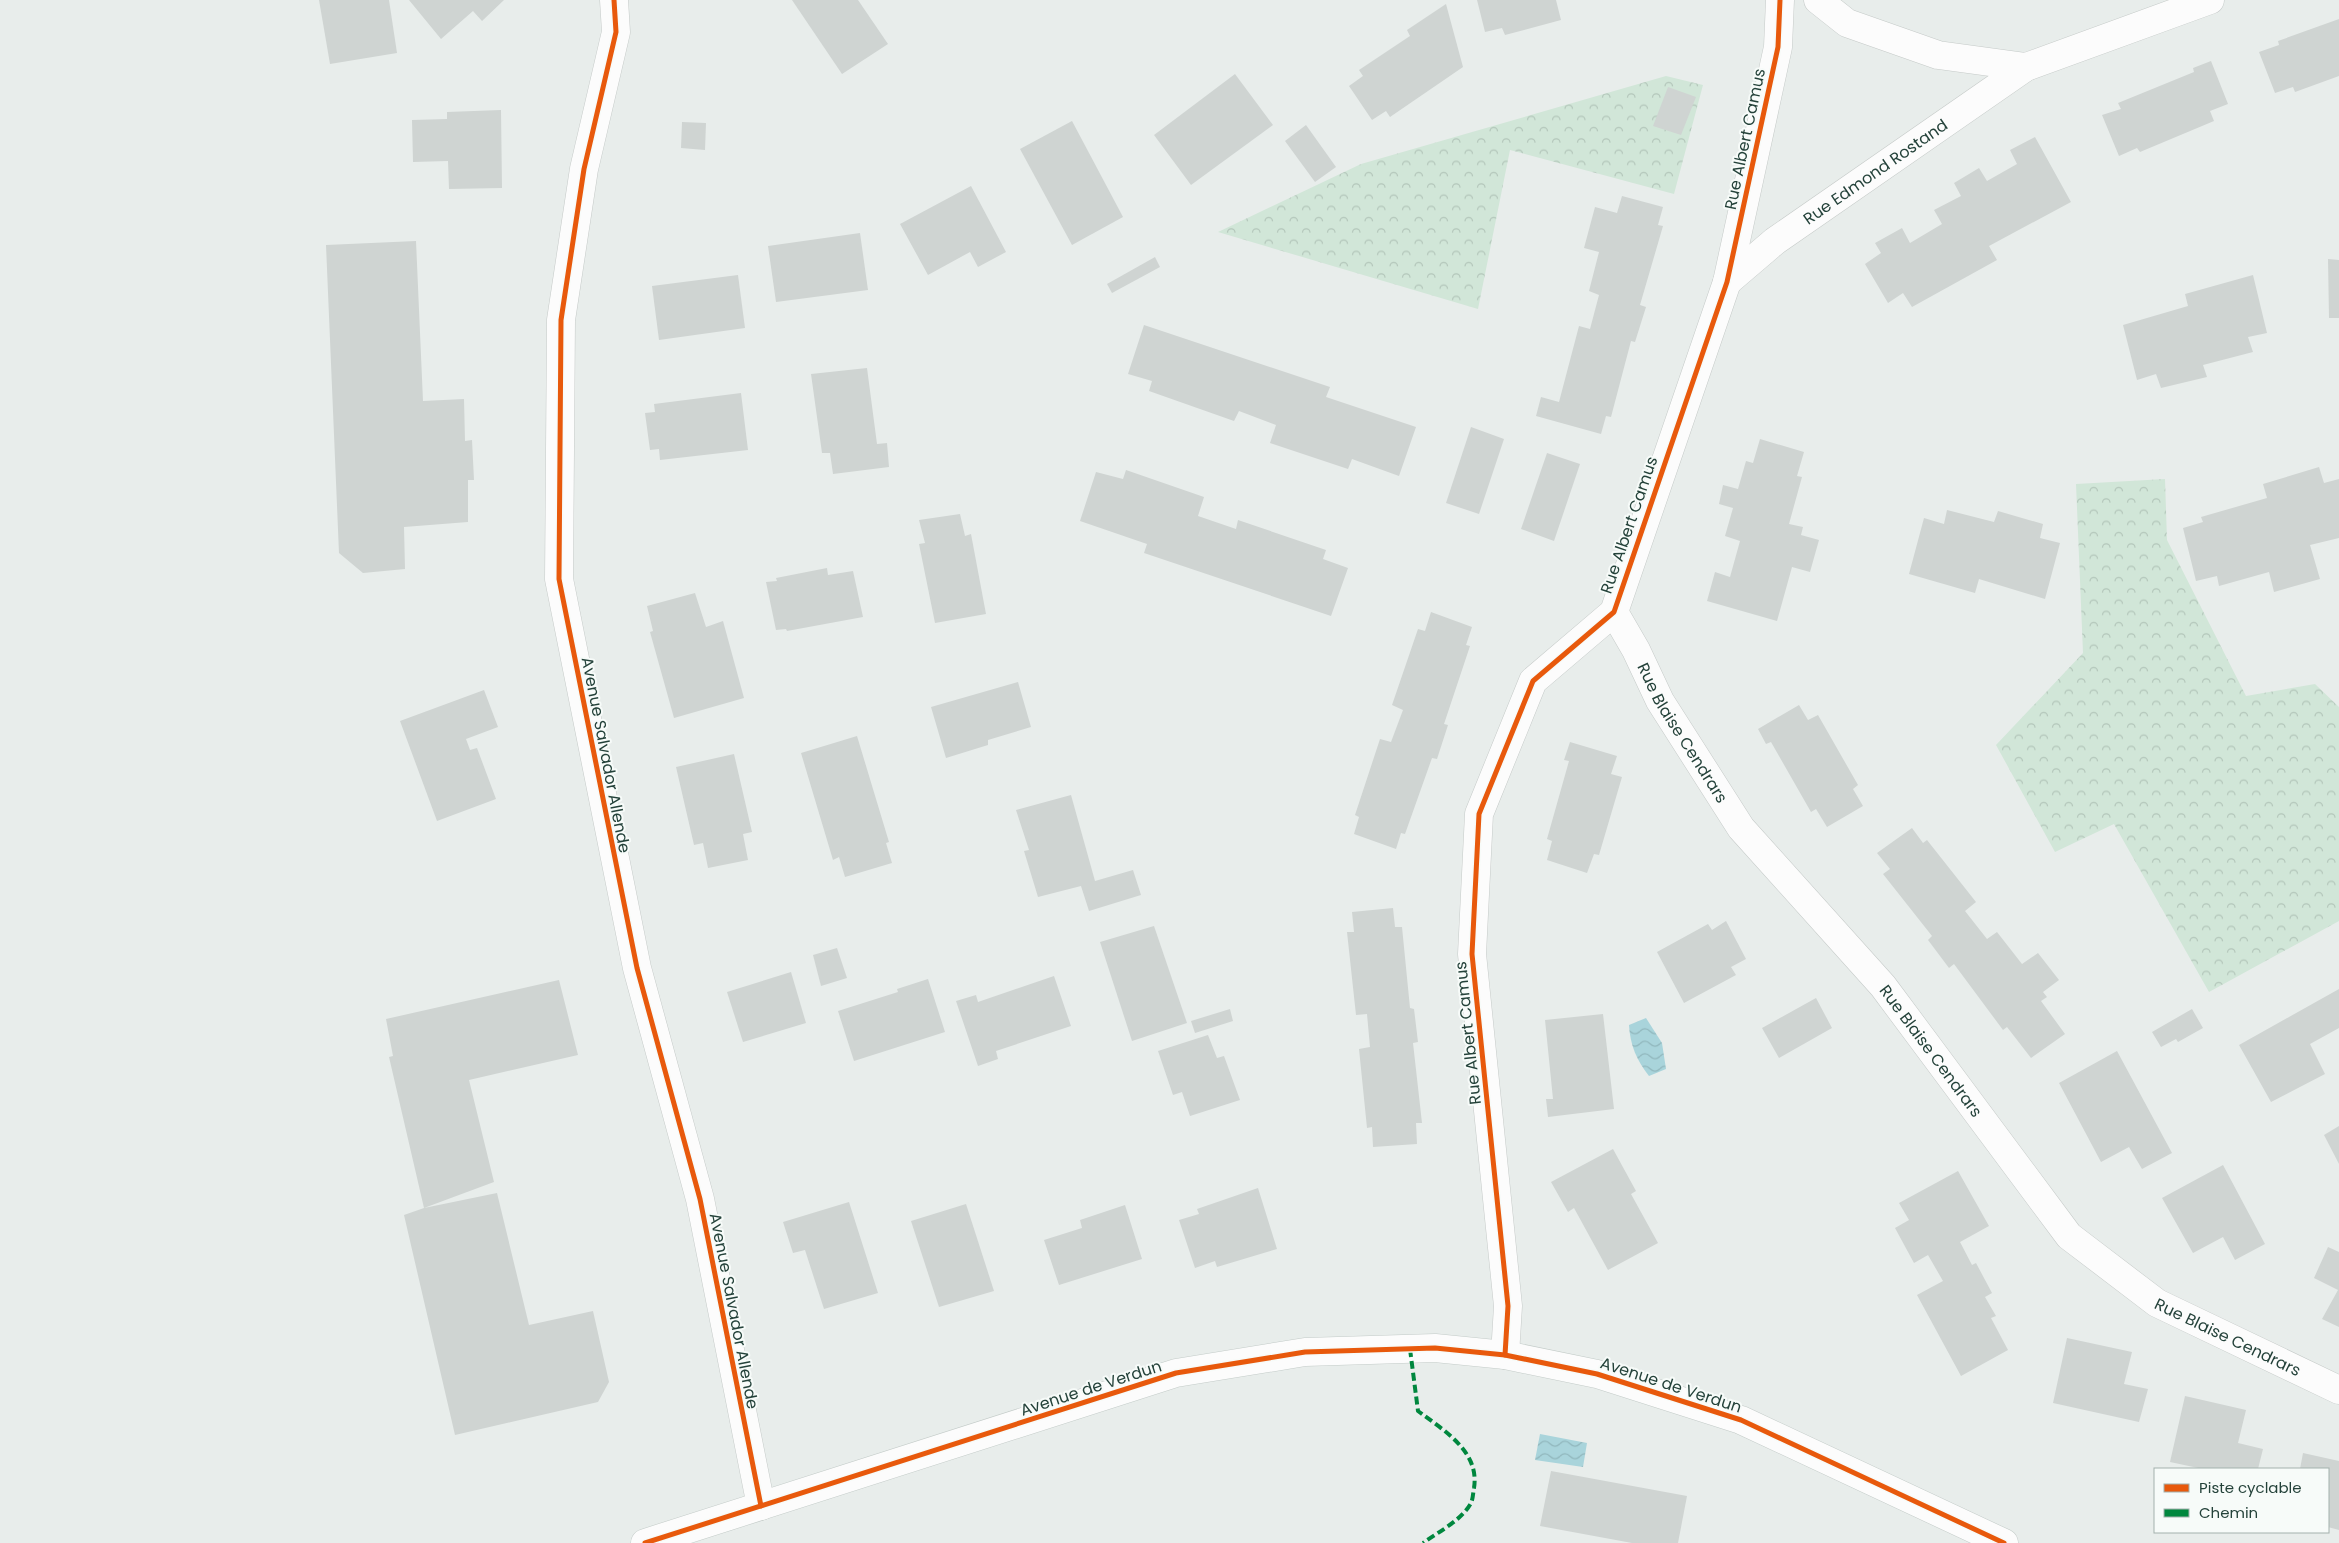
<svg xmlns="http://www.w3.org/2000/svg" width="2339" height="1543" viewBox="0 0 2339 1543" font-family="Poppins,sans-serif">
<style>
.forest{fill:url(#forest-crowns)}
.water{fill:url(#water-waves)}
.building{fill:#cfd4d2}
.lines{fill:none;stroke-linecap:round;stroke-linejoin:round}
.minor-casing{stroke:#c5cac8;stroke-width:29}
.secondary-casing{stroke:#c3cbc8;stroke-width:29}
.minor{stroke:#fcfcfc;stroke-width:28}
.secondary{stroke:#fcfcfc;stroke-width:28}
.quiet{stroke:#00873e;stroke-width:4;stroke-dasharray:8 4;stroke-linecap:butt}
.cycleway-casing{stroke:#f7fbf9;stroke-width:8}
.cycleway{stroke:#e8590c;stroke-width:5}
.labels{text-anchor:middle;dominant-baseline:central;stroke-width:4;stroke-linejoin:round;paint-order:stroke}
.street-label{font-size:16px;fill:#24423a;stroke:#f7fbf9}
</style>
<defs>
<pattern id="forest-crowns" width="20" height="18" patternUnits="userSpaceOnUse" patternTransform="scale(1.25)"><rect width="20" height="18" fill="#d1e6d8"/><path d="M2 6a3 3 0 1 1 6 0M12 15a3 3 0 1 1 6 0" fill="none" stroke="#b3c6ba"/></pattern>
<pattern id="water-waves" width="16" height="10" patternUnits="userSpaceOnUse" patternTransform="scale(1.25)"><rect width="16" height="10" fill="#a9d4db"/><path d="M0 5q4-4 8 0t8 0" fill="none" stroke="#91b7bd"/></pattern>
</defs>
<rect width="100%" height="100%" fill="#e8edeb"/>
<g class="forest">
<path d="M 1666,76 L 1703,85 L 1674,194 L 1510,150 L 1478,309 L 1218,232 L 1361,164 Z"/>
<path d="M 2165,479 L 2167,540 L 2246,696 L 2315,684 L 2339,707 L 2339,921 L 2209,992 L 2114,824 L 2055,852 L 1996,745 L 2083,653 L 2076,484 Z"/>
</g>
<g class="water">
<path d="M 1646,1018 L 1662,1043 L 1666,1069 L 1649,1076 C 1637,1061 1630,1045 1629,1025 Z"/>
<path d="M 1540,1434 L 1587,1443 L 1583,1467 L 1535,1460 Z"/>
</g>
<g class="building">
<path d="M 319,0 L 389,0 L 397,53 L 330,64 Z"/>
<path d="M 409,0 L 504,0 L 482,21 L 473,11 L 441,39 Z"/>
<path d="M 792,0 L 858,0 L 888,44 L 842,74 Z"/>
<path d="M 1477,0 L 1556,0 L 1561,20 L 1505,35 L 1502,28 L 1485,32 Z"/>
<path d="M 1446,4 L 1463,67 L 1390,117 L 1386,111 L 1372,120 L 1349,86 L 1363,76 L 1359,70 L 1410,36 L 1407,30 Z"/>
<path d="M 2339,19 L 2339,76 L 2295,92 L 2293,87 L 2275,93 L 2259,52 L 2279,45 L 2278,41 Z"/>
<path d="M 2211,61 L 2228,104 L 2210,111 L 2214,121 L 2140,152 L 2137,148 L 2119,156 L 2102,115 L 2121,109 L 2118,103 L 2194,72 L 2193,68 Z"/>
<path d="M 1235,74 L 1273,125 L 1191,185 L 1154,135 Z"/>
<path d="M 1668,87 L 1696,97 L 1681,135 L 1653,126 Z"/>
<path d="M 501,110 L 502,188 L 449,189 L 448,161 L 413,162 L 412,120 L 447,119 L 447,112 Z"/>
<path d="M 1072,121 L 1123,217 L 1072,245 L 1020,149 Z"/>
<path d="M 682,122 L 706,123 L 705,150 L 681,148 Z"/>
<path d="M 1306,125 L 1336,167 L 1315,182 L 1285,141 Z"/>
<path d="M 2035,137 L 2071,202 L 1989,246 L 1997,260 L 1912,307 L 1903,293 L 1888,303 L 1865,264 L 1881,253 L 1875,243 L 1902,228 L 1910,243 L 1942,224 L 1934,210 L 1961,196 L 1954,183 L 1979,168 L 1987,181 L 2017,164 L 2010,150 Z"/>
<path d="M 971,186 L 1006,252 L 978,267 L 970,252 L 928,275 L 900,224 Z"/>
<path d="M 1622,196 L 1663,207 L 1658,225 L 1663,226 L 1640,305 L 1646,307 L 1635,342 L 1631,341 L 1611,417 L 1606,416 L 1601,434 L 1536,416 L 1541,397 L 1559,402 L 1579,326 L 1590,329 L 1599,295 L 1589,291 L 1599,252 L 1584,248 L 1595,207 L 1617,213 Z"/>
<path d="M 860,233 L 868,290 L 776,302 L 768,246 Z"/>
<path d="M 416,241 L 423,401 L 464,399 L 465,441 L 472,440 L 474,480 L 468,480 L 468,522 L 404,527 L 405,569 L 363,573 L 339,553 L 326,245 Z"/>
<path d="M 1155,257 L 1160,267 L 1112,293 L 1107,284 Z"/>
<path d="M 2328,259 L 2339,260 L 2339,318 L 2329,318 Z"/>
<path d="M 738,275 L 745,328 L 659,340 L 652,286 Z"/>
<path d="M 2253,275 L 2267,333 L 2248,337 L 2253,352 L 2203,365 L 2207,377 L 2161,388 L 2156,374 L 2137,380 L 2123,325 L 2188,306 L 2185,294 Z"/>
<path d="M 1144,325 L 1330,387 L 1326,397 L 1416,427 L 1399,476 L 1352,459 L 1348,469 L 1270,443 L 1276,425 L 1239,411 L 1234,421 L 1149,391 L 1152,381 L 1128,374 Z"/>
<path d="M 867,368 L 877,444 L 887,443 L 889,467 L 833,474 L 830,453 L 822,453 L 811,374 Z"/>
<path d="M 741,393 L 748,450 L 660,460 L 659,449 L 650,450 L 645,413 L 655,412 L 654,404 Z"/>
<path d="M 1471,427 L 1504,439 L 1479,514 L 1446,503 Z"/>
<path d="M 1760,439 L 1804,452 L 1797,476 L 1802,477 L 1789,524 L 1803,527 L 1801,535 L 1819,540 L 1810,572 L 1792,567 L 1777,621 L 1707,601 L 1715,572 L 1730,577 L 1740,541 L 1725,536 L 1733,508 L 1719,504 L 1723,485 L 1738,489 L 1746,461 L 1753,463 Z"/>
<path d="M 1547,453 L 1580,464 L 1554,541 L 1521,529 Z"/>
<path d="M 2319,467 L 2324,483 L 2339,479 L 2339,538 L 2310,545 L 2320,579 L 2274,592 L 2269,572 L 2219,586 L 2217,576 L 2196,581 L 2183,528 L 2203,522 L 2201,517 L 2267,498 L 2263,484 Z"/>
<path d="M 1126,470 L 1204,497 L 1198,516 L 1236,529 L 1238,520 L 1326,550 L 1323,559 L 1348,568 L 1331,616 L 1144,553 L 1147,544 L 1080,521 L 1096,472 L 1123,479 Z"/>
<path d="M 1947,510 L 1994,522 L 1998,511 L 2043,524 L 2040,538 L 2060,543 L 2045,599 L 1979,579 L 1975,593 L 1909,574 L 1924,518 L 1944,524 Z"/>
<path d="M 960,514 L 965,536 L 971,534 L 986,614 L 935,623 L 919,544 L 925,543 L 919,520 Z"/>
<path d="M 827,568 L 828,575 L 853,571 L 863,617 L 787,631 L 786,629 L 776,630 L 766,582 L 777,581 L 776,578 Z"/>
<path d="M 695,593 L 706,627 L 723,621 L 744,698 L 674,718 L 650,632 L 653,631 L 647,606 Z"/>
<path d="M 1431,612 L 1472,627 L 1466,645 L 1470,646 L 1444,724 L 1448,725 L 1437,759 L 1432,758 L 1405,834 L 1401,833 L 1396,849 L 1354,834 L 1359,817 L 1355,815 L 1380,739 L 1391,742 L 1403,710 L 1392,705 L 1418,629 L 1425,631 Z"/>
<path d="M 1018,682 L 1031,727 L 988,740 L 988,745 L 946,758 L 931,707 Z"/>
<path d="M 484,690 L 498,727 L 466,739 L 470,750 L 477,748 L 496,799 L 437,821 L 400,721 Z"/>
<path d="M 1799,705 L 1808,720 L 1818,715 L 1858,785 L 1853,789 L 1863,806 L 1827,827 L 1816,809 L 1811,812 L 1771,742 L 1766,744 L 1758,729 Z"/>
<path d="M 857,736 L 889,842 L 886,843 L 892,863 L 845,877 L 839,857 L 833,860 L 801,753 Z"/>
<path d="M 1570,742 L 1617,756 L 1611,774 L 1622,777 L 1599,855 L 1594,854 L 1587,873 L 1547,860 L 1552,841 L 1547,839 L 1569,761 L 1564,760 Z"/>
<path d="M 734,754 L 752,832 L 743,834 L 748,860 L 708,868 L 703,843 L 694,845 L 676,767 Z"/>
<path d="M 1071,795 L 1095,881 L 1133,870 L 1141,895 L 1089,911 L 1081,886 L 1038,897 L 1024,851 L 1029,850 L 1016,810 Z"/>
<path d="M 1912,828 L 1923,843 L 1927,840 L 1976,902 L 1965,911 L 1987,939 L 1997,932 L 2022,964 L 2038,953 L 2059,980 L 2043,992 L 2047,997 L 2041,1001 L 2065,1034 L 2031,1058 L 2007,1027 L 2003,1030 L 1954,964 L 1949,968 L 1928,940 L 1932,936 L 1883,874 L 1890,869 L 1877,853 Z"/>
<path d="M 1393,908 L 1395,927 L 1402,927 L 1410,1008 L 1414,1009 L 1418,1042 L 1413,1043 L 1422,1123 L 1416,1123 L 1417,1144 L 1373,1147 L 1372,1127 L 1367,1128 L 1359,1049 L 1370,1047 L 1367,1014 L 1356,1015 L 1347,932 L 1354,932 L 1352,912 Z"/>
<path d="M 1726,921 L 1746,959 L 1731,967 L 1736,975 L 1684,1003 L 1657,952 L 1708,924 L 1712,930 Z"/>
<path d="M 1154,926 L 1187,1023 L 1132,1041 L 1100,942 Z"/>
<path d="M 837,948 L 847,978 L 821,986 L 813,955 Z"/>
<path d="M 791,972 L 806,1023 L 743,1042 L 727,992 Z"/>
<path d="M 1054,976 L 1071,1026 L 996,1051 L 998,1059 L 978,1066 L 956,1001 L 976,995 L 978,1002 Z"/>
<path d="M 928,979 L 945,1032 L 854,1061 L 838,1011 L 898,992 L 897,989 Z"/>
<path d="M 559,980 L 578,1055 L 469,1080 L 494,1182 L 424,1208 L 497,1193 L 529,1325 L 593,1311 L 609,1382 L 598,1402 L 455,1435 L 404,1215 L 424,1208 L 389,1057 L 393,1056 L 386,1019 Z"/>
<path d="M 2339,989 L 2339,1028 L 2310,1044 L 2325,1074 L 2271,1102 L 2239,1045 Z"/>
<path d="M 1816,998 L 1832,1028 L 1779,1058 L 1762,1028 Z"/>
<path d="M 1230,1009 L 1233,1021 L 1195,1033 L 1191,1021 Z"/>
<path d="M 2192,1009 L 2203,1028 L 2178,1042 L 2176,1039 L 2161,1047 L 2152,1032 Z"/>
<path d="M 1603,1014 L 1614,1109 L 1548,1117 L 1546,1099 L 1553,1099 L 1545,1020 Z"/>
<path d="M 1208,1035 L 1217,1058 L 1224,1056 L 1240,1100 L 1190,1116 L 1182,1092 L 1173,1095 L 1158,1051 Z"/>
<path d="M 2117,1051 L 2172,1153 L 2142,1169 L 2129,1147 L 2101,1162 L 2059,1083 Z"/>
<path d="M 2339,1126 L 2339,1164 L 2324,1135 Z"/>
<path d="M 1613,1149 L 1636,1191 L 1631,1194 L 1658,1243 L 1608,1270 L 1574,1208 L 1568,1212 L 1551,1182 Z"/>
<path d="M 2223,1165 L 2265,1244 L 2235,1260 L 2223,1237 L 2193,1253 L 2162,1198 Z"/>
<path d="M 1958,1171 L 1989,1226 L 1960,1242 L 1972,1265 L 1976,1263 L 1992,1293 L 1985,1297 L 1996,1316 L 1991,1318 L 2008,1350 L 1961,1376 L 1917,1295 L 1943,1281 L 1928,1255 L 1914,1263 L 1895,1228 L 1909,1220 L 1899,1203 Z"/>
<path d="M 1258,1188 L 1277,1249 L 1217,1267 L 1215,1261 L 1195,1268 L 1179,1220 L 1199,1214 L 1197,1209 Z"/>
<path d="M 849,1202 L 878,1293 L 824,1309 L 805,1250 L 793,1253 L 783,1222 Z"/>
<path d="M 966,1204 L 994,1291 L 939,1307 L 911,1221 Z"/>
<path d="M 1125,1205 L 1142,1259 L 1059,1285 L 1044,1240 L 1082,1228 L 1080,1220 Z"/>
<path d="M 2328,1247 L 2339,1252 L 2339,1327 L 2322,1319 L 2338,1290 L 2314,1278 Z"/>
<path d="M 2067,1338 L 2132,1352 L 2124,1384 L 2148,1389 L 2139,1422 L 2053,1403 Z"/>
<path d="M 2185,1396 L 2246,1410 L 2238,1443 L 2263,1449 L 2258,1469 L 2203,1469 L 2170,1462 Z"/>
<path d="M 2303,1453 L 2339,1461 L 2339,1530 L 2328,1527 L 2328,1469 L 2300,1469 Z"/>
<path d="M 1551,1471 L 1687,1496 L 1678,1543 L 1632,1543 L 1540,1526 Z"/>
</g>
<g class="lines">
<g class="minor-casing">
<g id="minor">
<path d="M 614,0 L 616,32 L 584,169 L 561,320 L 559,579 L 637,968 L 700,1199 L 761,1506"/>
<path d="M 1818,0 L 1847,23 L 1938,55 L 2026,67"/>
<path id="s1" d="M 1727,282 L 1775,241 L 2026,67 L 2210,0"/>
<path id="s2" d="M 1614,612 L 1636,650 L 1660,701 L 1741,828 L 1883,986 L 2069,1236 L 2157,1303 L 2339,1390"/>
<path d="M 1505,1355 L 1508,1306 L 1472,954 L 1479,814 L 1533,681 L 1614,612 L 1727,282 L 1778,47 L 1780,0"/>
</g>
</g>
<g class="secondary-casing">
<path id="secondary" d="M 645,1543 L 1176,1373 L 1305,1352 L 1435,1348 L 1505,1355 L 1597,1374 L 1741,1420 L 2004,1543"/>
</g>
<use href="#minor" class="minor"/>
<use href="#secondary" class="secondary"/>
<path class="quiet" d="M 1410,1349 L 1418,1411 C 1443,1430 1480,1451 1474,1488 C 1473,1493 1473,1499 1471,1503 C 1461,1521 1438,1532 1423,1543"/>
<g class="cycleway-casing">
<g id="cycleway">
<path d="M 614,0 L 616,32 L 584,169 L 561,320 L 559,579 L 637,968 L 700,1199 L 761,1506"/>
<path d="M 1505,1355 L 1508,1306 L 1472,954 L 1479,814 L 1533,681 L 1614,612 L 1727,282 L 1778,47 L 1780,0"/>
<path d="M 645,1543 L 1176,1373 L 1305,1352 L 1435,1348 L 1505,1355 L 1597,1374 L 1741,1420 L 2004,1543"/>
</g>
</g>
<use href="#cycleway" class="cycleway"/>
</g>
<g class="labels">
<g class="street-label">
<text transform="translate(1745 139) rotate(-78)">Rue Albert Camus</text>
<text stroke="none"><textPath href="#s1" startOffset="185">Rue Edmond Rostand</textPath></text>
<text transform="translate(1629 525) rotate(-71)">Rue Albert Camus</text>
<text stroke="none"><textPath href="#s2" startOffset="139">Rue Blaise Cendrars</textPath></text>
<text transform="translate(606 755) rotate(79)">Avenue Salvador Allende</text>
<text transform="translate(1468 1033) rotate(-96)">Rue Albert Camus</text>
<text stroke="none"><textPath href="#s2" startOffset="544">Rue Blaise Cendrars</textPath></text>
<text transform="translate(734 1311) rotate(79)">Avenue Salvador Allende</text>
<text stroke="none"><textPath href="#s2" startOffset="964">Rue Blaise Cendrars</textPath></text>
<text transform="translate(1671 1385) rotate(18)">Avenue de Verdun</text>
<text transform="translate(1091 1388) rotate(-18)">Avenue de Verdun</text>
</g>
</g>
<rect x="2154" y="1468" width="175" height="65" fill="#f7fbf9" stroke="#a3b1ad"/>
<rect x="2164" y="1484" width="25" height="8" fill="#e8590c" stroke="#a3b1ad"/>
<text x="2199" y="1493" font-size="15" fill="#24423a">Piste cyclable</text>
<rect x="2164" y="1509" width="25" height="8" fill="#00873e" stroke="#a3b1ad"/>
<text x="2199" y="1518" font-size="15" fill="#24423a">Chemin</text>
</svg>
